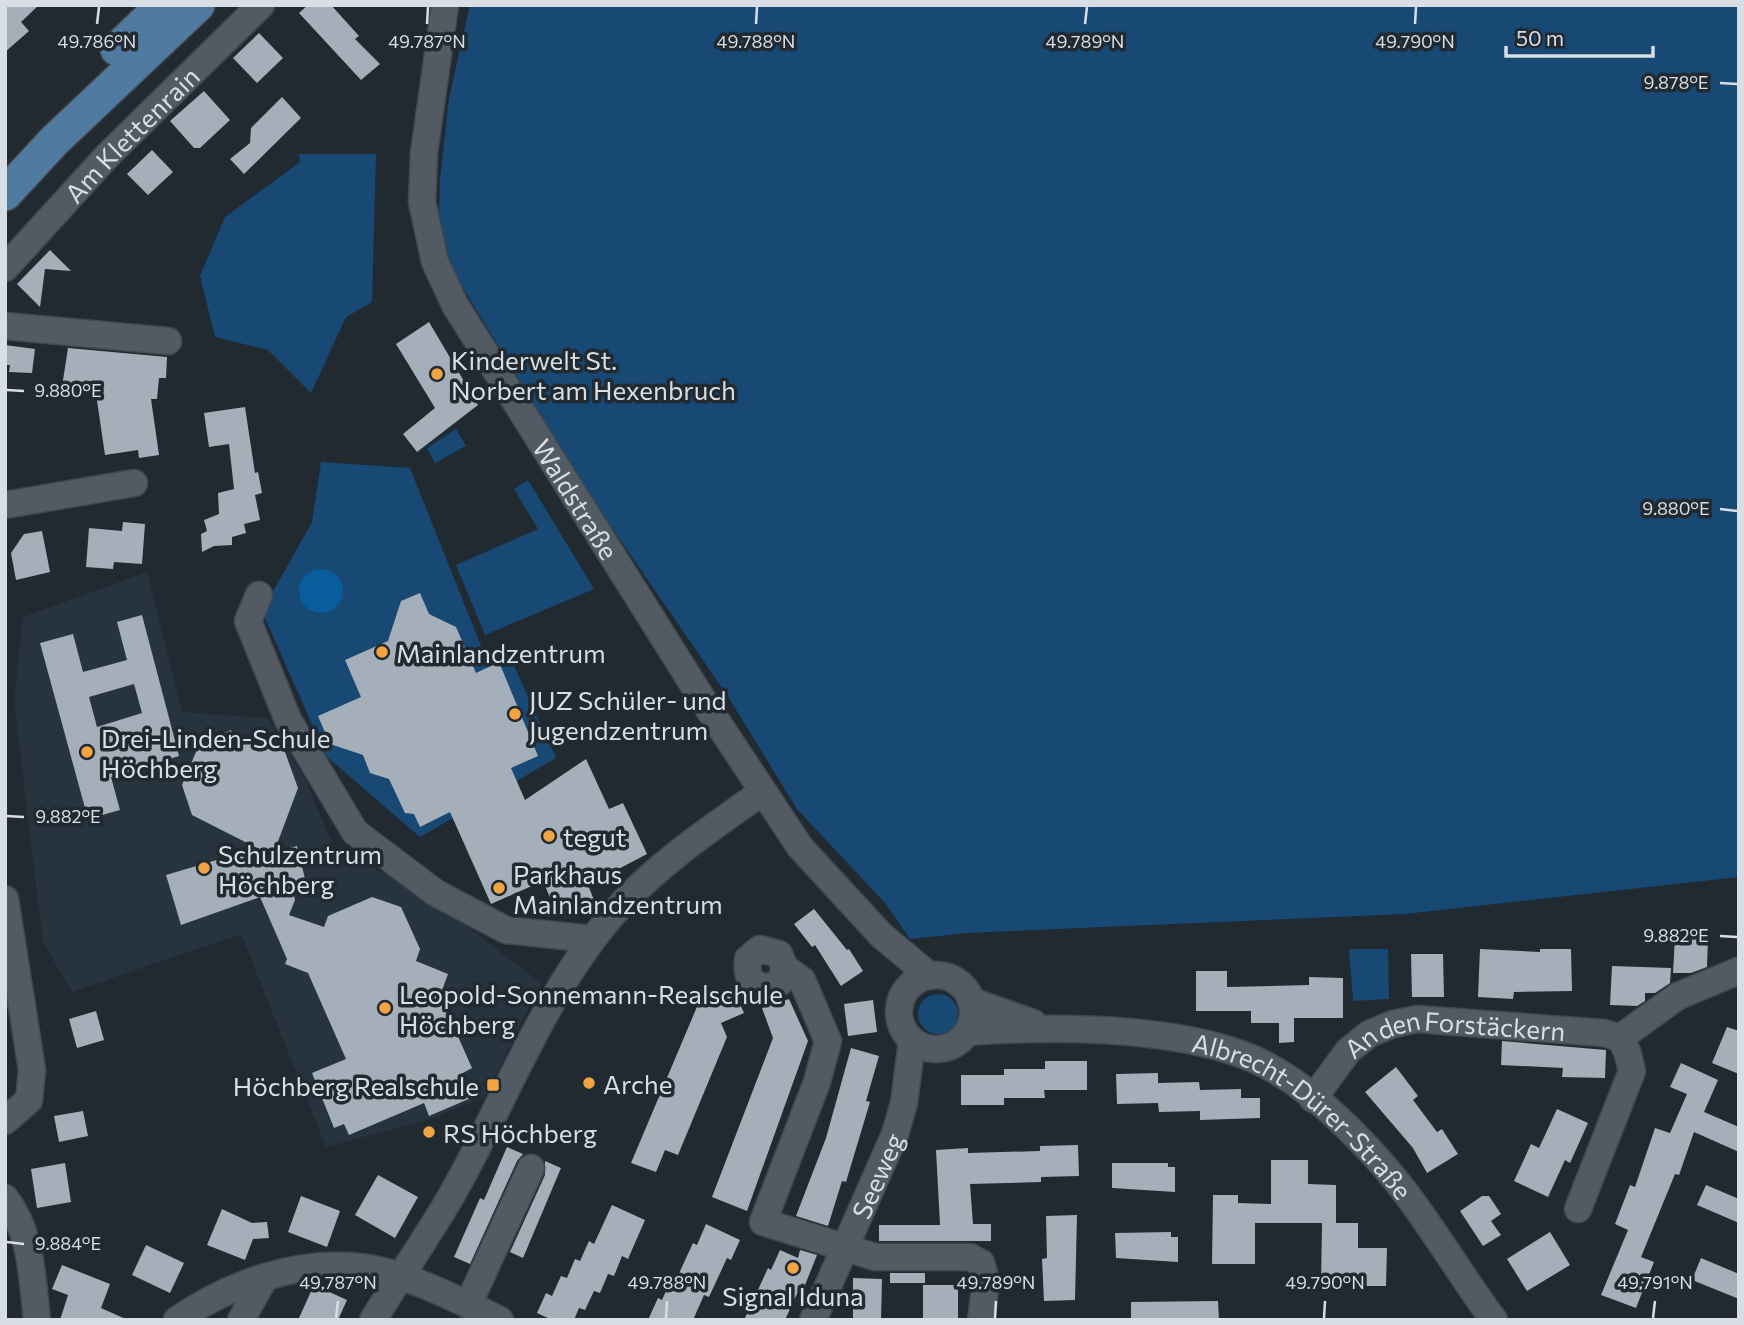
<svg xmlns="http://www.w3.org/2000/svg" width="1744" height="1325" viewBox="0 0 1744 1325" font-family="Commissioner,sans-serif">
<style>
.built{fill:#27333f}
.green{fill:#184975}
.water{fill:#0a5d9c}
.building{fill:#a4afb9;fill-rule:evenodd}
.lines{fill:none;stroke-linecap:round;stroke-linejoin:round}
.minor-casing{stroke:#41474e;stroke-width:29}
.major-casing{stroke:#41474e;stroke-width:36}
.minor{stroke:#525b64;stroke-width:26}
.major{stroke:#507aa0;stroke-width:33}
.ticks{fill:none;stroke:#d9dee4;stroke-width:2.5}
.poi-dot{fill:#f3a442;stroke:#212931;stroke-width:2.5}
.labels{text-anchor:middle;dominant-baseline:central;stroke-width:7;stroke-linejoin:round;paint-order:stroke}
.street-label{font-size:26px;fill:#d9dee4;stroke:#212931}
.poi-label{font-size:26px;fill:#d9dee4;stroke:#212931;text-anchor:start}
.ticks-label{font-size:18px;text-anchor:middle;fill:#d9dee4;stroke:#212931;stroke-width:7;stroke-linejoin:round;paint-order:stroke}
</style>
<rect width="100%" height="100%" fill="#212931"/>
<path class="built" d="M 147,572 L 182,712 L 268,718 L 304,777 L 336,852 L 413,885 L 541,983 L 485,1097 L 431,1119 L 326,1147 L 241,934 L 72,992 L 43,942 L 14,702 L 23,617 Z"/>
<g class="green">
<path d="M 470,5 L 1739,5 L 1739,877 L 1405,914 L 967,933 L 910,939 L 885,903 L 797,809 L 727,695 L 592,499 L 452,270 L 439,216 L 440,179 L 449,98 Z"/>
<path d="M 299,154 L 376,154 L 372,302 L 346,317 L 311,393 L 268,350 L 215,337 L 200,276 L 225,217 L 300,162 Z"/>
<path d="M 456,429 L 466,446 L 435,463 L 427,448 Z"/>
<path d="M 321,462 L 410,468 L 485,656 L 506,648 L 556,758 L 420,837 L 326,756 L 262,611 L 312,522 Z"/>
<path d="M 528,480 L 594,589 L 485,635 L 456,565 L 538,529 L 514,489 Z"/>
<path d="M 1349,949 L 1388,949 L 1389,999 L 1353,1001 Z"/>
<circle cx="938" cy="1014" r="20"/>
</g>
<circle class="water" cx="321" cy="591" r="22"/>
<g class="building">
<path d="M 5,5 L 39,5 L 21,22 L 29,31 L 5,52 Z"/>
<path d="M 308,5 L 331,5 L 359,36 L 355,39 L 380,64 L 361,80 L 299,13 Z"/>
<path d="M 259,33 L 283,58 L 257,83 L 233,58 Z"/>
<path d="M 204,91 L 230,120 L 200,148 L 194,148 L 170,121 Z"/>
<path d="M 282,97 L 301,118 L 244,174 L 230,159 L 250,143 L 251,128 Z"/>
<path d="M 152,150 L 173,172 L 148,195 L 127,174 Z"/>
<path d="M 50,250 L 71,271 L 45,269 L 40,307 L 17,284 Z"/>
<path d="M 429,322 L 478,405 L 417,452 L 403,434 L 435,408 L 396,344 Z"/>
<path d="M 5,345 L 35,349 L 32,373 L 9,372 L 10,365 L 5,365 Z"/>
<path d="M 68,348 L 167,357 L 166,378 L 159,378 L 157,399 L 151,399 L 159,455 L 139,458 L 138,450 L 105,455 L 96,394 L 61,393 Z"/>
<path d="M 245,407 L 255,473 L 258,472 L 262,493 L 255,495 L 260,520 L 244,524 L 246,533 L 232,537 L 232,545 L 214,546 L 202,552 L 201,534 L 207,531 L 204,520 L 219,514 L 218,493 L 234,489 L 229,444 L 209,447 L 204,413 Z"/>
<path d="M 123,522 L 145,524 L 142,564 L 114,562 L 113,569 L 86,567 L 89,528 L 122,531 Z"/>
<path d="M 42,531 L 50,572 L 16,580 L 11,553 L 24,534 Z"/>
<path d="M 420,593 L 429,614 L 456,627 L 476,673 L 499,662 L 538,756 L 511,768 L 525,800 L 586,759 L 609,809 L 623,803 L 647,854 L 588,885 L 596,905 L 564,917 L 557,898 L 551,900 L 543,881 L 491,904 L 450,812 L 420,827 L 414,814 L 405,813 L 389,779 L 370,773 L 363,755 L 330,744 L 318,716 L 361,697 L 345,660 L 388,641 L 401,601 Z"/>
<path d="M 142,615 L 179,756 L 111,777 L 120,810 L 88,819 L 40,643 L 73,634 L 83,672 L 127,660 L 117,622 ZM 134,684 L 142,713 L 97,727 L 89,697 Z"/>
<path d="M 231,730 L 235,742 L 248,737 L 285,752 L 298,788 L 274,852 L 297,846 L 306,883 L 292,888 L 295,900 L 289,915 L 324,927 L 328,916 L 372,897 L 401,907 L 420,949 L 416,961 L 448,974 L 440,996 L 472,1068 L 459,1075 L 471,1098 L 429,1116 L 424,1103 L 349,1135 L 344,1124 L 334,1128 L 312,1073 L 346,1059 L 308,973 L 285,964 L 287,959 L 260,897 L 181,925 L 166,875 L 257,848 L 192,815 L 182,785 L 199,745 Z"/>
<path d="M 814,909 L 847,950 L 849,949 L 863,971 L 841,986 L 815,945 L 812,947 L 794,924 Z"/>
<path d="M 1675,937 L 1708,939 L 1707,967 L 1691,973 L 1673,973 Z"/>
<path d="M 1480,949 L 1540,952 L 1540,949 L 1571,949 L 1572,991 L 1514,992 L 1513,999 L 1478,997 Z"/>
<path d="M 1411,954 L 1443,954 L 1444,997 L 1412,997 Z"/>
<path d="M 1612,966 L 1671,968 L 1670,983 L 1655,993 L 1645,993 L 1645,1001 L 1637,1006 L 1610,1005 Z"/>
<path d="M 1196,971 L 1227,971 L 1227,987 L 1309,985 L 1309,977 L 1343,978 L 1343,1018 L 1294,1018 L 1294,1042 L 1279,1043 L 1279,1023 L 1251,1023 L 1251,1011 L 1196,1011 Z"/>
<path d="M 733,988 L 744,1013 L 721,1023 L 727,1037 L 678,1155 L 665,1150 L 656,1172 L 631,1163 L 699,1002 Z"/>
<path d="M 789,999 L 808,1041 L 747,1211 L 712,1197 L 773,1038 L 762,1008 Z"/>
<path d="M 873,1000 L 877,1032 L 848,1036 L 844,1004 Z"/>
<path d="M 96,1011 L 104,1040 L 77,1048 L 69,1019 Z"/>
<path d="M 1727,1027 L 1739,1031 L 1739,1074 L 1712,1063 Z"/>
<path d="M 1502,1041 L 1606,1050 L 1605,1078 L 1562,1077 L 1563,1068 L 1501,1065 Z"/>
<path d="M 851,1048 L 879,1056 L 866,1101 L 870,1102 L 846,1182 L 842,1181 L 828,1226 L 796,1216 L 826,1138 Z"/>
<path d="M 1045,1061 L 1087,1061 L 1087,1090 L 1044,1090 L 1045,1098 L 1004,1098 L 1004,1105 L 961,1105 L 961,1075 L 1004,1075 L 1004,1069 L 1045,1069 Z"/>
<path d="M 1681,1063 L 1718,1080 L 1704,1112 L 1739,1127 L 1739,1152 L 1694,1132 L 1679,1175 L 1675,1174 L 1641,1257 L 1654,1262 L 1636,1308 L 1601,1295 L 1628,1230 L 1615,1224 L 1630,1185 L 1635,1187 L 1655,1128 L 1670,1133 L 1687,1094 L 1670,1087 Z"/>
<path d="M 1396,1067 L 1418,1096 L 1413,1100 L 1437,1132 L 1442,1129 L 1458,1154 L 1427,1173 L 1413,1148 L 1365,1092 Z"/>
<path d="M 1158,1073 L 1158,1083 L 1199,1082 L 1200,1090 L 1241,1089 L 1241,1098 L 1260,1098 L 1260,1118 L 1200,1120 L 1200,1111 L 1159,1112 L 1158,1103 L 1117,1104 L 1116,1074 Z"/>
<path d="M 1557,1109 L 1588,1123 L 1570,1163 L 1565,1160 L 1548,1197 L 1514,1181 L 1531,1144 L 1539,1148 Z"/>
<path d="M 83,1111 L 88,1136 L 59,1142 L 54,1116 Z"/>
<path d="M 1078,1145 L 1079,1176 L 1041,1177 L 1041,1182 L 970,1184 L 973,1224 L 991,1224 L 991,1241 L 879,1241 L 879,1225 L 940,1225 L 936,1150 L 968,1148 L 968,1153 L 1040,1151 L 1040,1146 Z"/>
<path d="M 507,1147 L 523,1154 L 517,1161 L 470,1264 L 454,1257 L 480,1198 L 484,1200 Z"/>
<path d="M 1271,1160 L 1308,1160 L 1308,1184 L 1336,1185 L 1336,1223 L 1358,1223 L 1358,1248 L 1387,1248 L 1386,1286 L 1321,1286 L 1322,1223 L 1255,1223 L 1255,1264 L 1212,1264 L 1213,1195 L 1238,1195 L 1238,1203 L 1271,1204 Z"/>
<path d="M 545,1161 L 561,1168 L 523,1258 L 510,1252 L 545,1175 Z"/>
<path d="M 65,1163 L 71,1202 L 37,1208 L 31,1169 Z"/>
<path d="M 1112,1163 L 1168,1163 L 1168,1167 L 1175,1167 L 1175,1192 L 1112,1188 Z"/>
<path d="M 378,1175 L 418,1197 L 395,1238 L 355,1215 Z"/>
<path d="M 1706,1185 L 1739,1199 L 1739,1223 L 1697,1205 Z"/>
<path d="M 301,1196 L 340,1211 L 327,1247 L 288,1232 Z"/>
<path d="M 1482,1196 L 1489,1196 L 1501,1214 L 1491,1221 L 1501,1235 L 1483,1246 L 1460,1211 Z"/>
<path d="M 612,1205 L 645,1220 L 628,1259 L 622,1256 L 614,1276 L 608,1274 L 600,1293 L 594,1291 L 585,1310 L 579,1308 L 574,1320 L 552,1320 L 537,1313 L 546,1293 L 552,1296 L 561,1276 L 567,1278 L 575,1259 L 580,1261 L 589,1241 L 594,1244 Z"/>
<path d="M 222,1209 L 252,1223 L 267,1222 L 269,1238 L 253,1239 L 245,1260 L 207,1245 Z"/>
<path d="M 1077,1215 L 1075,1300 L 1044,1301 L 1042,1259 L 1047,1258 L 1046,1216 Z"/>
<path d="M 706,1224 L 740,1240 L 731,1260 L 727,1258 L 709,1297 L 704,1295 L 693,1320 L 648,1320 L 658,1298 L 662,1300 L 671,1280 L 675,1282 L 693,1243 L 697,1245 Z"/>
<path d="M 1171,1232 L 1171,1237 L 1178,1237 L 1178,1262 L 1116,1258 L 1115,1233 Z"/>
<path d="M 1550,1232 L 1570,1265 L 1527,1291 L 1507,1259 Z"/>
<path d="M 146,1245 L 184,1263 L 170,1293 L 132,1275 Z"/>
<path d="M 780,1250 L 798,1258 L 800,1250 L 817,1255 L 805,1285 L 802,1283 L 785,1320 L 744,1320 L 768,1268 L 771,1270 Z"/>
<path d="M 1701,1258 L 1739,1274 L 1739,1299 L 1692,1280 Z"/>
<path d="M 62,1265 L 110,1284 L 101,1308 L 128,1320 L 60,1320 L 68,1295 L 52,1289 Z"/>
<rect x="890" y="1273" width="35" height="10"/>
<path d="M 853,1278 L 882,1279 L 881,1320 L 853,1320 Z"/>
<path d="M 314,1285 L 347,1300 L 338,1320 L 298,1320 Z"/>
<rect x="923" y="1285" width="35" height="35"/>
<path d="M 1218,1301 L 1219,1320 L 1131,1320 L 1131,1302 Z"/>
</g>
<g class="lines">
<g class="minor-casing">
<g id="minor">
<path id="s1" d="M 445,5 L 424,153 L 422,202 L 435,262 L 455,305 L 706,705 L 800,847 L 881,935 L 930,976"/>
<path id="s2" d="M 5,268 L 108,155 L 261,5"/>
<path d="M 5,326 L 168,341"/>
<path d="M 5,505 L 134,483"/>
<path d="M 259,595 L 248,621 L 288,720 L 355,832 L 436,893 L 506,930 L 592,939"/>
<path d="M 5,899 L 32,1070 L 29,1100 L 5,1121"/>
<path d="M 785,968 L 780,982 L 767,988 C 750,983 746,978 748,959 L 760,949 L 779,954 L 785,968 L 802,980 L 828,1041 L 817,1082 L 763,1222 L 875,1257 L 970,1257 L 981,1263 L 986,1280 L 981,1320"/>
<circle cx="936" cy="1012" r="37"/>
<path d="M 971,1001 L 1033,1023"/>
<path id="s3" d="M 967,1032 C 1049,1026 1163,1026 1241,1054 C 1292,1072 1339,1117 1375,1156 C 1421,1206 1454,1267 1494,1320"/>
<path d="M 1620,1038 L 1678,996 L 1738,971"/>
<path id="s4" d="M 1313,1099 L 1348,1051 L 1369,1034 L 1393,1024 L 1417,1019 L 1604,1033 L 1620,1038 L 1627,1051 L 1632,1071 L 1578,1209"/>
<path d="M 5,1198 C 32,1232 32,1278 37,1320"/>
<path d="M 468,1305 L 531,1168"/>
<path d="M 177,1320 C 229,1284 296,1260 359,1267 C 403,1271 460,1301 500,1320"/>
<path d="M 241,1320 L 265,1277"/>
<path d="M 373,1320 C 398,1279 426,1239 450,1198 C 506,1101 544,989 621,905 C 662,861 713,827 762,792"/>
<path id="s5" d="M 813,1320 L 895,1134 L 904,1103 L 912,1041"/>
</g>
</g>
<g class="major-casing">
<g id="major">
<path d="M 117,49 L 163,5"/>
<path d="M 5,194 L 54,141 L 198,5"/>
</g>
</g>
<use href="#minor" class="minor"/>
<use href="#major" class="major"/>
</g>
<path class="ticks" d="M 97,24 L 99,7M 427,24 L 428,7M 756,24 L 757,7M 1085,24 L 1087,7M 1415,24 L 1416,7M 1720,83 L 1737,84M 7,390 L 24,391M 1720,509 L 1737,511M 7,816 L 24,817M 1720,936 L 1737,937M 7,1242 L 24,1244M 336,1318 L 338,1301M 666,1318 L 667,1301M 995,1318 L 996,1301M 1324,1318 L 1325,1301M 1653,1318 L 1655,1301"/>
<g class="poi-dot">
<circle cx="437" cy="374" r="7"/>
<circle cx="382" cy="652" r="7"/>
<circle cx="515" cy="714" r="7"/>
<circle cx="87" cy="752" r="7"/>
<circle cx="549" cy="836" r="7"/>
<circle cx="204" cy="868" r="7"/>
<circle cx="499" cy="888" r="7"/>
<circle cx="385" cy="1008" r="7"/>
<circle cx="589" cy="1083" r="7"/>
<rect x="486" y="1078" width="14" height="14" rx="3.5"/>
<circle cx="429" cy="1132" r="7"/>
<circle cx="793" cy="1268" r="7"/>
</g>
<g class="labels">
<g class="street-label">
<text stroke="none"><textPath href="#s2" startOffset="184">Am Klettenrain</textPath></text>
<text stroke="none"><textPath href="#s1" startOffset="536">Waldstraße</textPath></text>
<text stroke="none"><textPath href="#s4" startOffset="172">An den Forstäckern</textPath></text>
<text stroke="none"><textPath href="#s3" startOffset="362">Albrecht-Dürer-Straße</textPath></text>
<text stroke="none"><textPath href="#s5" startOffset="158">Seeweg</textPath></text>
</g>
<g class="poi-label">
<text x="451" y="359">Kinderwelt St.<tspan x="451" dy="30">Norbert am Hexenbruch</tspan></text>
<text x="396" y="652">Mainlandzentrum</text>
<text x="529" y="699">JUZ Schüler- und<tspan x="529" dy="30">Jugendzentrum</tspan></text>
<text x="101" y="737">Drei-Linden-Schule<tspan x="101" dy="30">Höchberg</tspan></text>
<text x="563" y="836">tegut</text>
<text x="218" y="853">Schulzentrum<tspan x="218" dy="30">Höchberg</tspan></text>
<text x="513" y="873">Parkhaus<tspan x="513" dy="30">Mainlandzentrum</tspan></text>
<text x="399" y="993">Leopold-Sonnemann-Realschule<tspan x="399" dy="30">Höchberg</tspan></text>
<text x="603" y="1083">Arche</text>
<text x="479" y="1085" text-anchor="end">Höchberg Realschule</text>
<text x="443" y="1132">RS Höchberg</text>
<text x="793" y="1295" text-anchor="middle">Signal Iduna</text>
</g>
</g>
<g class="ticks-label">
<text x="97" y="48">49.786°N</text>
<text x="427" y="48">49.787°N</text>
<text x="756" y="48">49.788°N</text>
<text x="1085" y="48">49.789°N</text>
<text x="1415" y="48">49.790°N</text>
<text x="1676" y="89">9.878°E</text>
<text x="68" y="397">9.880°E</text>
<text x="1676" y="515">9.880°E</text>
<text x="68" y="823">9.882°E</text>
<text x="1676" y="942">9.882°E</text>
<text x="68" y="1250">9.884°E</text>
<text x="338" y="1289">49.787°N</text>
<text x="667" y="1289">49.788°N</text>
<text x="996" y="1289">49.789°N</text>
<text x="1325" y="1289">49.790°N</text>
<text x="1655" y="1289">49.791°N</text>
</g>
<rect width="1744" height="1325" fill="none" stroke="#d9dee4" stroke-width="14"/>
<path d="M1506 46v10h147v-10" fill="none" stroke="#d9dee4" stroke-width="3.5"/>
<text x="1516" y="46" font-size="21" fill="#d9dee4" stroke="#212931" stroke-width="5" paint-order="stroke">50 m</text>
</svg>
